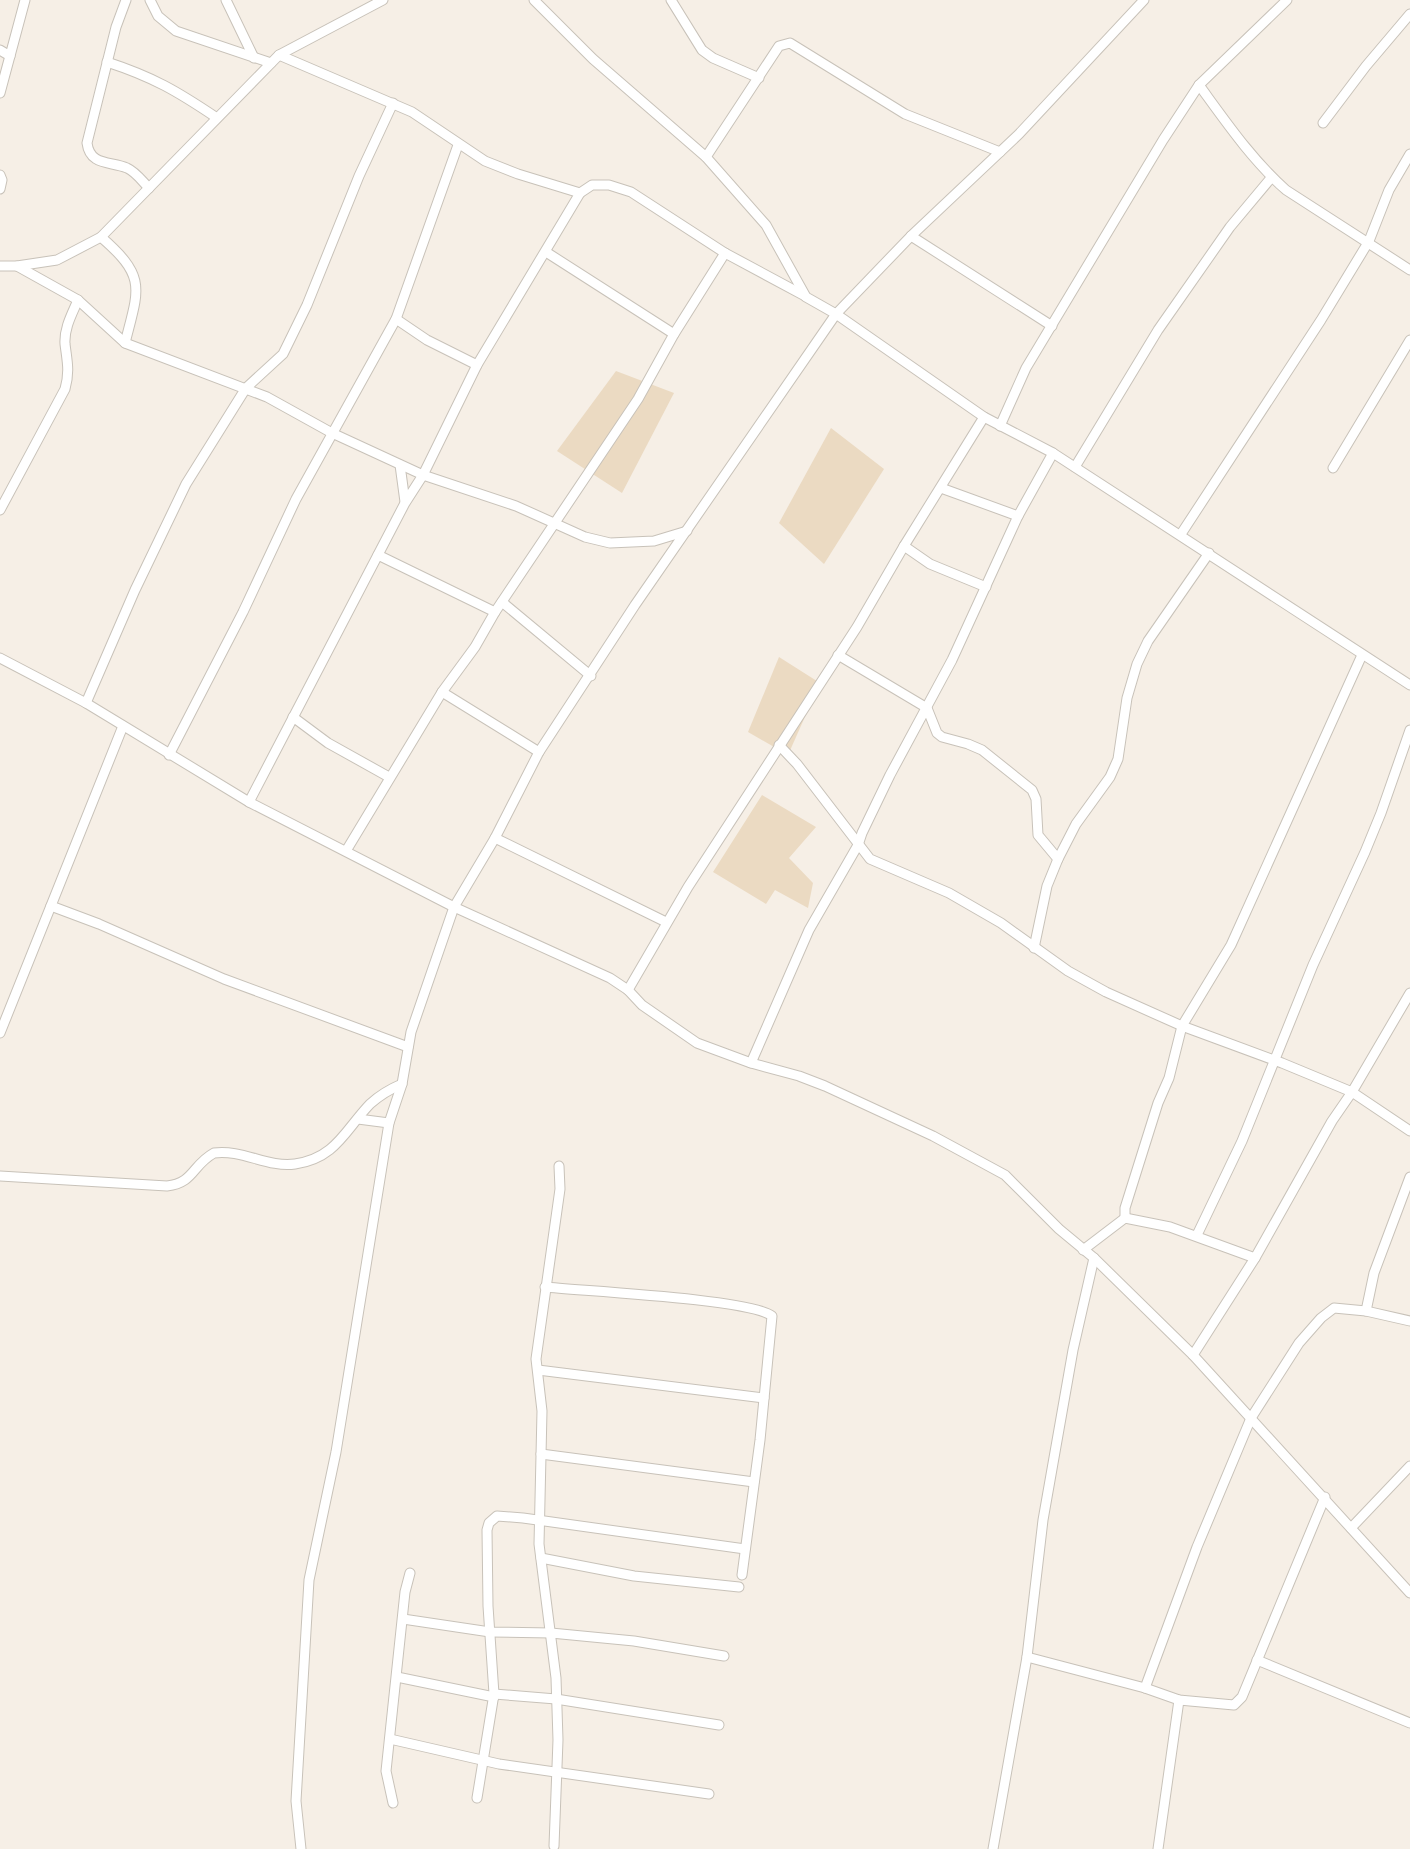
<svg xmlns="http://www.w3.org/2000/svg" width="1410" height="1849" viewBox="0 0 1410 1849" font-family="Georgia,serif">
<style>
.green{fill:#ebdac2}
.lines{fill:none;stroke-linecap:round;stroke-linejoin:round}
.minor-casing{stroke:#c8c2b9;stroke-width:11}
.minor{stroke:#fff;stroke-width:9}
</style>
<rect width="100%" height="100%" fill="#f6efe6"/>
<g class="green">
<path d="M 616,371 L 674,393 L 622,493 L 557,451 Z"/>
<path d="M 831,428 L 884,469 L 824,564 L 779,523 Z"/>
<path d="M 779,657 L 820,683 L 788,755 L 748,732 Z"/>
<path d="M 762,795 L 816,827 L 789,858 L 813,883 L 808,908 L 775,890 L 766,904 L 713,872 Z"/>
</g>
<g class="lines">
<g class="minor-casing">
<g id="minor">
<path d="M 126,0 L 116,27 L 87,143 C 90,166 110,161 127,168 C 136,172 142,181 149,188"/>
<path d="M 150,0 L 158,16 L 176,31 L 271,63"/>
<path d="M 226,0 L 254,58"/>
<path d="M 534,0 L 593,59 L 706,157 L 766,225 L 806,297 L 836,314 L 984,417 L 1053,453 L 1410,685"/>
<path d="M 671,0 L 702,50 L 713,58 L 759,78"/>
<path d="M 0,50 L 10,56"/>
<path d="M 279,55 L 412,112 L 485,161 L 518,174 L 580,193 L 592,185 L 609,185 L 631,192 L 725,253 L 805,296"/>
<path d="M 107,62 C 153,77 177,91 217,118"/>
<path d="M 1199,85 C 1226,122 1252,160 1286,190 L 1410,270"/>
<path d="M 0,93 L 25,0"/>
<path d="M 1323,123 L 1366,66 L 1410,14"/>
<path d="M 706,157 L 779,46 L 790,43 L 905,114 L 1000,152"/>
<path d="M 0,175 L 2,180 L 0,189"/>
<path d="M 911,236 L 1052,326"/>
<path d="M 101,237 C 147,277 139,288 125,343"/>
<path d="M 546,252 L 674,334"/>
<path d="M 0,266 L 17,266 L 57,260 L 101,237 L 279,55 L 383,0"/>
<path d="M 17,266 L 78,300 L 125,343 L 267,397 L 332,433 L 423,475 L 516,506 L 585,537 L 610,543 L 654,541 L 687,531"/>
<path d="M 396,319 L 427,340 L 477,365"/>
<path d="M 1000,426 L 1026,368 L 1163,140 L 1199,85 L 1287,0"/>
<path d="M 400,465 L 405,502"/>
<path d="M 1075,467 L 1158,330 L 1230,227 L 1271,178"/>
<path d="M 1333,468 L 1410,340"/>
<path d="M 941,488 L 1018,516"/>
<path d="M 0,510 L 65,389 C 70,371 67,361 65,344 C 64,328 72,314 78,300"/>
<path d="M 1181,534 L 1321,320 L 1369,241 L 1389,190 L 1410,154"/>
<path d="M 904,546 L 930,564 L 986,587"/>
<path d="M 378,555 L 495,612"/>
<path d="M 502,602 L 591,676"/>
<path d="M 838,655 L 927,708 L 937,733 L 942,737 L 968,744 L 982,750 L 1032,790 L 1036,799 L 1038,835 L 1058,859"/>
<path d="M 0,658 L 86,703 L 249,802 L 454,907 L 610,978 L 628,990 L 642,1005 L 697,1043 L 751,1063 L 799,1076 L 825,1086 L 933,1136 L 1005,1175 L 1059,1229 L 1094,1258 L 1193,1355 L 1410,1593"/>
<path d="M 442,692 L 539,752"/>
<path d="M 86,703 L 135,590 L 186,484 L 246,388 L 283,354 L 307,305 L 359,176 L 393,103"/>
<path d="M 293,717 L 328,743 L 389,777"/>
<path d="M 779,745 L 797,764 L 870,859 L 949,893 L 1001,923 L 1068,971 L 1106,992 L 1182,1026 L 1282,1063 L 1352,1092 L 1410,1131"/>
<path d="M 169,755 L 243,612 L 296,499 L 396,319 L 458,145"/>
<path d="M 249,802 L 405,503 L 423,475 L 477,365 L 580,193"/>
<path d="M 495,838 L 666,922"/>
<path d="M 346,851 L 442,692 L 475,647 L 495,612 L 638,399 L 674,334 L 725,253"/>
<path d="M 51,906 L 99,924 L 224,979 L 408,1047"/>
<path d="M 1034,948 L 1047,886 L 1058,859 L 1076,824 L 1110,777 L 1118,759 L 1127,698 L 1137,664 L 1148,641 L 1209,553"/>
<path d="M 628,990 L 688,887 L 857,627 L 904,546 L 984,417"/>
<path d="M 0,1033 L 123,726"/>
<path d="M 751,1063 L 809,930 L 858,845 L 862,833 L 890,775 L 952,660 L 1018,516 L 1053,453"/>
<path d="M 358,1119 L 389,1123"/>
<path d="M 0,1176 L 167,1186 C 194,1183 192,1165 214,1153 C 242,1149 268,1168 295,1164 C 336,1158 345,1130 370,1104 C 380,1095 390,1089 402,1084"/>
<path d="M 1125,1218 L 1125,1208 L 1158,1103 L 1169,1078 L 1182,1026 L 1231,945 L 1362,655"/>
<path d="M 1197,1235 L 1242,1141 L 1313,965 L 1365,852 L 1381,813 L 1410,730"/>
<path d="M 1083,1250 L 1125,1218 L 1170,1227 L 1255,1258"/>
<path d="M 545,1287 C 583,1291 750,1299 772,1316 L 760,1440 L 742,1575"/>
<path d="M 1366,1311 L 1374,1273 L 1410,1177"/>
<path d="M 1193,1355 L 1255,1258 L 1332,1121 L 1352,1092 L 1410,993"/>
<path d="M 538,1370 L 764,1398"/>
<path d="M 541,1454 L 754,1482"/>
<path d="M 1351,1528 L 1410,1466"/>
<path d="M 541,1558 L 634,1576 L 739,1587"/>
<path d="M 403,1619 L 490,1632 L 551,1633 L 634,1641 L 724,1656"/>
<path d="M 1027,1657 L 1145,1688 L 1179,1700 L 1234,1705 L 1242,1697 L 1325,1497"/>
<path d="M 1257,1660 L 1410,1723"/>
<path d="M 397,1677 L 494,1697"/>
<path d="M 1145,1688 L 1197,1547 L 1251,1418 L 1299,1343 L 1321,1318 L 1334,1308 L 1366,1311 L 1410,1321"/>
<path d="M 494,1694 L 556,1699 L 719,1725"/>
<path d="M 390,1739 L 499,1764 L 709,1794"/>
<path d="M 477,1798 L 494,1694 L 488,1606 L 487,1530 L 489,1523 L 497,1516 L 523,1518 L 745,1549"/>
<path d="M 393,1803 L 386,1771 L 405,1592 L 410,1573"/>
<path d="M 554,1846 L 558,1740 L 556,1678 L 539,1544 L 542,1411 L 536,1359 L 560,1189 L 559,1166"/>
<path d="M 301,1849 L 296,1801 L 309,1580 L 336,1452 L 389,1123 L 402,1084 L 411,1032 L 454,907 L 495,838 L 539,752 L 635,605 L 836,314 L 911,236 L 1019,134 L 1144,0"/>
<path d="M 993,1849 L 1027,1657 L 1043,1520 L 1073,1350 L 1094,1258"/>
<path d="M 1158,1849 L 1179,1700"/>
</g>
</g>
<use href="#minor" class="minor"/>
</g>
</svg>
